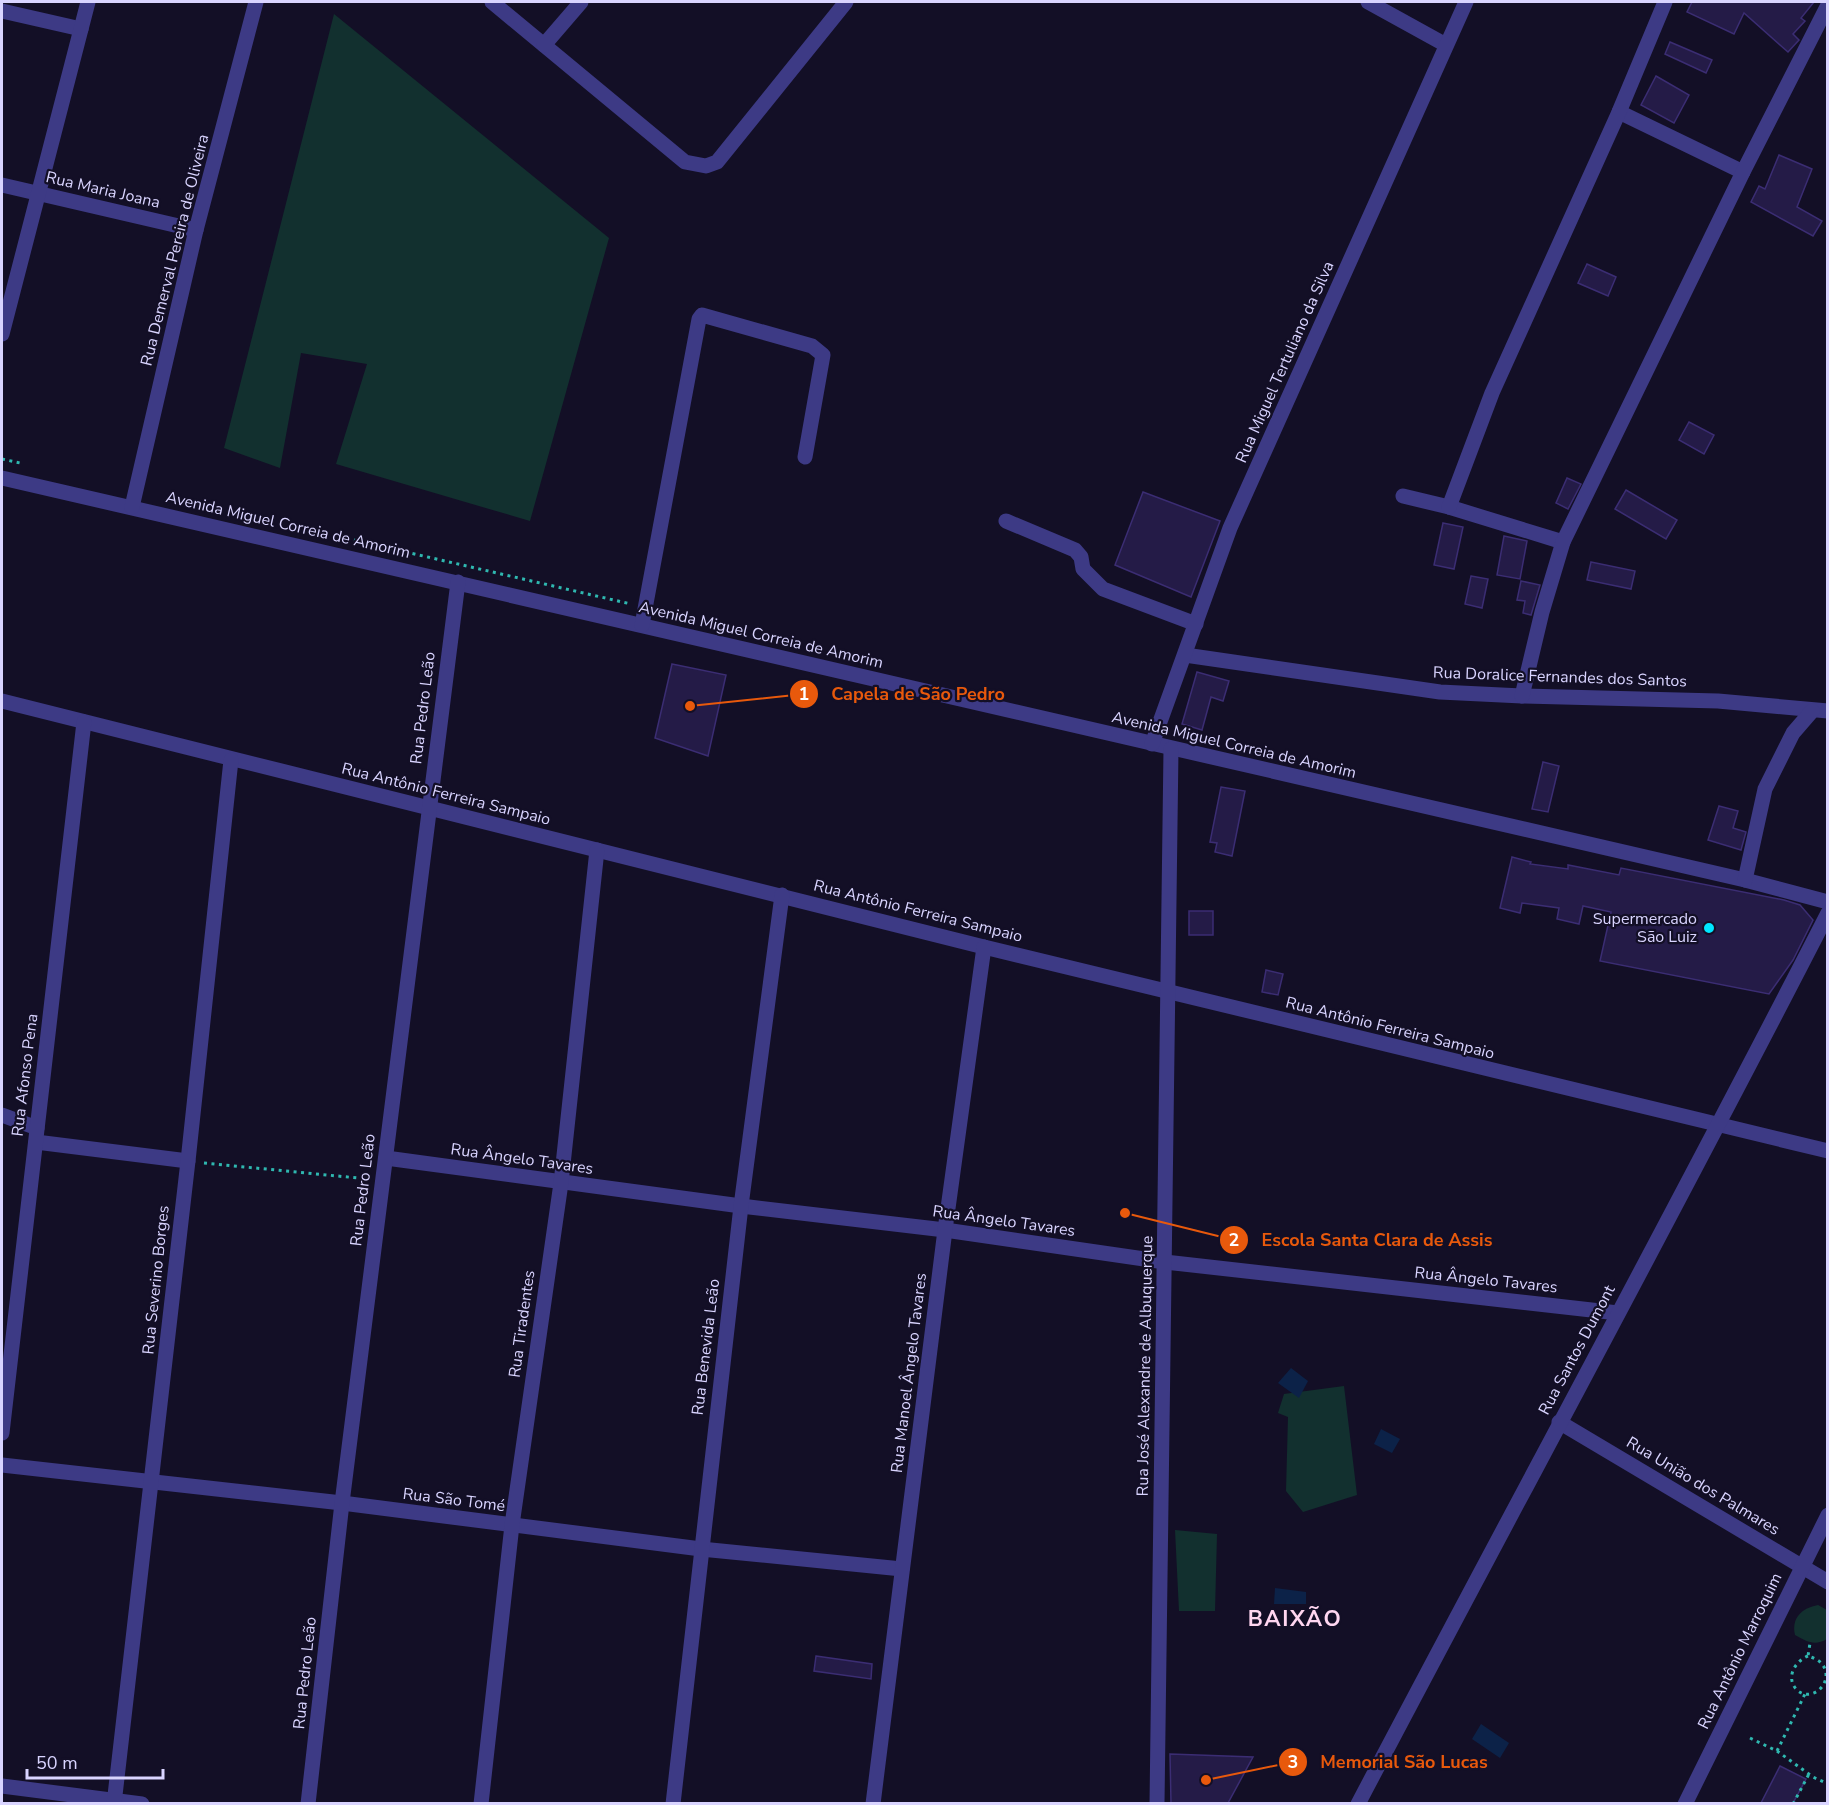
<svg xmlns="http://www.w3.org/2000/svg" width="1829" height="1805" viewBox="0 0 1829 1805" font-family="'Nunito Sans',sans-serif">
<style>
.green{fill:#12302f}
.water{fill:#0c2248}
.building{fill:#241b47;stroke:#3b2d73;stroke-width:1.5}
.lines{fill:none;stroke-linecap:round;stroke-linejoin:round}
.path{stroke:#2fb8b0;stroke-width:3;stroke-dasharray:3 4.5;stroke-linecap:butt}
.minor{stroke:#3d3a85;stroke-width:15}
.poi-dot{fill:#00e5ff;stroke:#130f26;stroke-width:2}
.labels{text-anchor:middle;dominant-baseline:central;stroke-width:4.5;stroke-linejoin:round;paint-order:stroke}
.street-label{font-size:16px;fill:#d9d4ff;stroke:#130f26}
.poi-label{font-size:16px;fill:#d9d4ff;stroke:#130f26;text-anchor:end}
.district-label{font-size:22px;font-weight:bold;letter-spacing:1.5px;fill:#ffd6f0;stroke:#130f26}
.leader{fill:none;stroke:#e8590c;stroke-width:2}
.callout-dot{fill:#e8590c;stroke:#130f26;stroke-width:2}
.mark-label{font-size:18px;text-anchor:middle;font-weight:bold;fill:#fff}
.callout-label{font-size:18px;text-anchor:middle;font-weight:bold;fill:#e8590c;stroke:#130f26;stroke-width:4.5;stroke-linejoin:round;paint-order:stroke}
</style>
<rect width="100%" height="100%" fill="#130f26"/>
<g class="green">
<path d="M 334,14 L 609,238 L 530,521 L 336,464 L 367,364 L 301,353 L 280,468 L 224,448 Z"/>
<path d="M 1344,1386 L 1357,1495 L 1303,1512 L 1286,1491 L 1288,1417 L 1278,1413 L 1284,1394 Z"/>
<path d="M 1175,1530 L 1217,1534 L 1215,1611 L 1179,1611 Z"/>
<path d="M 1818,1605 L 1827,1610 L 1827,1639 C 1815,1646 1807,1642 1795,1635 C 1791,1618 1802,1608 1818,1605 Z"/>
</g>
<g class="water">
<path d="M 1291,1368 L 1308,1381 L 1299,1398 L 1278,1383 Z"/>
<path d="M 1381,1429 L 1400,1439 L 1392,1453 L 1374,1444 Z"/>
<path d="M 1275,1588 L 1306,1592 L 1306,1604 L 1274,1604 Z"/>
<path d="M 1481,1724 L 1509,1743 L 1500,1758 L 1472,1739 Z"/>
</g>
<g class="building">
<path d="M 1692,2 L 1814,2 L 1801,18 L 1805,21 L 1793,34 L 1799,40 L 1788,52 L 1744,13 L 1734,34 L 1687,12 Z"/>
<path d="M 1670,42 L 1712,60 L 1706,73 L 1665,54 Z"/>
<path d="M 1656,76 L 1689,95 L 1674,123 L 1641,105 Z"/>
<path d="M 1779,155 L 1812,169 L 1797,207 L 1822,221 L 1813,236 L 1751,202 L 1759,186 L 1765,189 Z"/>
<path d="M 1587,264 L 1616,277 L 1608,296 L 1578,283 Z"/>
<path d="M 1689,422 L 1714,435 L 1704,454 L 1679,440 Z"/>
<path d="M 1567,478 L 1581,484 L 1568,509 L 1556,503 Z"/>
<path d="M 1626,490 L 1677,520 L 1666,539 L 1615,509 Z"/>
<path d="M 1143,492 L 1220,521 L 1191,597 L 1115,565 Z"/>
<path d="M 1443,523 L 1463,527 L 1454,569 L 1434,565 Z"/>
<path d="M 1504,536 L 1527,541 L 1520,579 L 1497,575 Z"/>
<path d="M 1591,562 L 1635,571 L 1631,589 L 1587,580 Z"/>
<path d="M 1471,576 L 1488,579 L 1482,608 L 1465,604 Z"/>
<path d="M 1521,581 L 1540,585 L 1531,615 L 1523,613 L 1525,601 L 1517,600 Z"/>
<path d="M 672,664 L 726,675 L 708,756 L 655,738 Z"/>
<path d="M 1197,672 L 1229,681 L 1223,701 L 1211,697 L 1202,730 L 1182,724 Z"/>
<path d="M 1543,762 L 1559,766 L 1548,812 L 1532,809 Z"/>
<path d="M 1221,787 L 1245,791 L 1232,856 L 1215,852 L 1217,843 L 1210,842 Z"/>
<path d="M 1719,806 L 1738,811 L 1733,828 L 1746,832 L 1741,850 L 1708,840 Z"/>
<path d="M 1512,857 L 1531,862 L 1530,864 L 1568,869 L 1568,865 L 1619,875 L 1621,868 L 1784,900 L 1800,905 L 1813,920 L 1793,960 L 1769,994 L 1600,961 L 1611,912 L 1583,906 L 1579,924 L 1557,919 L 1559,908 L 1522,903 L 1520,913 L 1500,908 Z"/>
<rect x="1189" y="911" width="24" height="24"/>
<path d="M 1266,970 L 1283,974 L 1278,995 L 1262,992 Z"/>
<path d="M 816,1656 L 872,1664 L 871,1679 L 814,1671 Z"/>
<path d="M 1170,1754 L 1253,1757 L 1228,1803 L 1171,1803 Z"/>
<path d="M 1780,1766 L 1806,1779 L 1793,1803 L 1761,1803 Z"/>
</g>
<g class="lines">
<g class="path">
<path d="M 2,459 L 20,463"/>
<path d="M 354,540 L 631,604"/>
<path d="M 204,1163 L 368,1179"/>
<path d="M 1808,1656 C 1795,1661 1785,1678 1797,1690 C 1809,1701 1827,1689 1826,1674 C 1825,1663 1817,1659 1808,1656 L 1810,1643"/>
<path d="M 1750,1738 L 1777,1751 L 1805,1694"/>
<path d="M 1777,1751 L 1813,1777 L 1828,1784"/>
<path d="M 1793,1804 L 1809,1774"/>
</g>
<g class="minor">
<path d="M 492,2 L 685,162 L 706,166 L 717,162 L 846,2"/>
<path d="M 1368,2 L 1446,45"/>
<path d="M 2,11 L 81,29"/>
<path d="M 544,45 L 581,2"/>
<path d="M 1619,112 L 1743,172"/>
<path d="M 2,185 L 196,230"/>
<path d="M 2,334 L 88,2"/>
<path d="M 2,478 L 1745,880 L 1828,902"/>
<path d="M 1403,496 L 1449,507 L 1563,542"/>
<path d="M 132,507 L 196,230 L 256,2"/>
<path d="M 1449,507 L 1492,393 L 1619,112 L 1665,2"/>
<path d="M 1006,521 L 1075,550 L 1081,557 L 1083,569 L 1103,589 L 1196,624"/>
<path d="M 642,625 L 699,319 L 702,315 L 812,346 L 823,355 L 805,457"/>
<path d="M 1185,655 L 1440,692 L 1522,696 L 1718,701 L 1828,711"/>
<path d="M 1522,696 L 1542,612 L 1563,542 L 1743,172 L 1828,5"/>
<path d="M 2,701 L 984,947 L 1828,1151"/>
<path d="M 1152,744 L 1230,528 L 1466,2"/>
<path d="M 1745,880 L 1765,789 L 1793,733 L 1812,711"/>
<path d="M 2,1115 L 37,1128"/>
<path d="M 36,1142 L 188,1161"/>
<path d="M 386,1158 L 741,1206 L 945,1230 L 1165,1262 L 1618,1313"/>
<path d="M 1559,1422 L 1828,1582"/>
<path d="M 2,1433 L 84,722"/>
<path d="M 2,1465 L 342,1503 L 701,1549 L 902,1569"/>
<path d="M 2,1786 L 142,1804"/>
<path d="M 114,1804 L 188,1161 L 231,760"/>
<path d="M 308,1804 L 342,1503 L 458,582"/>
<path d="M 481,1804 L 512,1525 L 561,1183 L 597,850"/>
<path d="M 673,1804 L 741,1206 L 782,895"/>
<path d="M 873,1804 L 945,1230 L 984,947"/>
<path d="M 1157,1804 L 1171,749"/>
<path d="M 1358,1804 C 1514,1507 1675,1212 1828,913"/>
<path d="M 1685,1804 L 1828,1515"/>
</g>
</g>
<circle class="poi-dot" cx="1709" cy="928" r="6"/>
<g class="labels">
<g class="street-label">
<text transform="translate(103 190) rotate(13)">Rua Maria Joana</text>
<text transform="translate(175 250) rotate(-76)">Rua Demerval Pereira de Oliveira</text>
<text transform="translate(1285 362) rotate(-66)">Rua Miguel Tertuliano da Silva</text>
<text transform="translate(288 525) rotate(13)">Avenida Miguel Correia de Amorim</text>
<text transform="translate(761 635) rotate(13)">Avenida Miguel Correia de Amorim</text>
<text transform="translate(1560 677) rotate(2)">Rua Doralice Fernandes dos Santos</text>
<text transform="translate(423 708) rotate(-83)">Rua Pedro Leão</text>
<text transform="translate(1234 745) rotate(13)">Avenida Miguel Correia de Amorim</text>
<text transform="translate(446 794) rotate(14)">Rua Antônio Ferreira Sampaio</text>
<text transform="translate(918 911) rotate(14)">Rua Antônio Ferreira Sampaio</text>
<text transform="translate(1390 1028) rotate(14)">Rua Antônio Ferreira Sampaio</text>
<text transform="translate(25 1075) rotate(-83)">Rua Afonso Pena</text>
<text transform="translate(522 1159) rotate(8)">Rua Ângelo Tavares</text>
<text transform="translate(363 1190) rotate(-83)">Rua Pedro Leão</text>
<text transform="translate(1004 1221) rotate(8)">Rua Ângelo Tavares</text>
<text transform="translate(156 1280) rotate(-84)">Rua Severino Borges</text>
<text transform="translate(1486 1280) rotate(6)">Rua Ângelo Tavares</text>
<text transform="translate(522 1324) rotate(-82)">Rua Tiradentes</text>
<text transform="translate(706 1347) rotate(-83)">Rua Benevida Leão</text>
<text transform="translate(1577 1350) rotate(-62)">Rua Santos Dumont</text>
<text transform="translate(1145 1366) rotate(-89)">Rua José Alexandre de Albuquerque</text>
<text transform="translate(909 1373) rotate(-83)">Rua Manoel Ângelo Tavares</text>
<text transform="translate(1703 1486) rotate(31)">Rua União dos Palmares</text>
<text transform="translate(454 1500) rotate(7)">Rua São Tomé</text>
<text transform="translate(1740 1651) rotate(-64)">Rua Antônio Marroquim</text>
<text transform="translate(305 1673) rotate(-84)">Rua Pedro Leão</text>
</g>
<g class="poi-label">
<text x="1697" y="919">Supermercado<tspan x="1697" dy="18">São Luiz</tspan></text>
</g>
<g class="district-label">
<text x="1295" y="1619">BAIXÃO</text>
</g>
</g>
<path class="leader" d="M690 706L804 694M1125 1213L1234 1240M1206 1780L1293 1762"/>
<g class="callout-dot">
<circle cx="690" cy="706" r="6"/>
<circle cx="1125" cy="1213" r="6"/>
<circle cx="1206" cy="1780" r="6"/>
<circle cx="804" cy="694" r="15"/>
<circle cx="1234" cy="1240" r="15"/>
<circle cx="1293" cy="1762" r="15"/>
</g>
<g class="mark-label">
<text x="804" y="700">1</text>
<text x="1234" y="1246">2</text>
<text x="1293" y="1768">3</text>
</g>
<g class="callout-label">
<text x="918" y="700">Capela de São Pedro</text>
<text x="1377" y="1246">Escola Santa Clara de Assis</text>
<text x="1404" y="1768">Memorial São Lucas</text>
</g>
<rect width="1829" height="1805" fill="none" stroke="#d9d4ff" stroke-width="6"/>
<path d="M27 1769v9h136v-9" fill="none" stroke="#d9d4ff" stroke-width="3"/>
<text x="36" y="1769" font-size="18" fill="#d9d4ff" stroke="#130f26" stroke-width="4.5" paint-order="stroke">50 m</text>
</svg>
